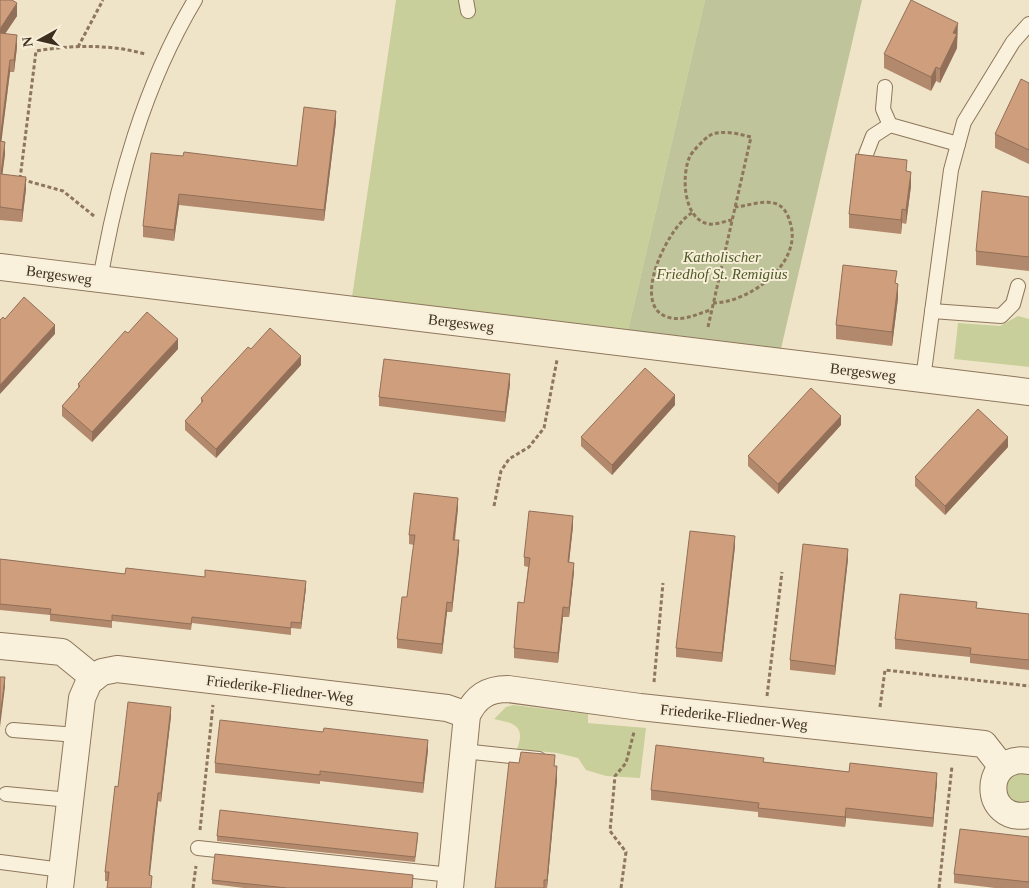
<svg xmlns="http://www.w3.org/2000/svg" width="1029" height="888" viewBox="0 0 1029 888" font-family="'Times New Roman',serif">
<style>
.green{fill:#c9cf9b}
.cemetery{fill:#bfc49a}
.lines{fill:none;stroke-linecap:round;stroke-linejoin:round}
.service-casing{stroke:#8d765c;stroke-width:16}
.minor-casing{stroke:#8d765c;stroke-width:28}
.path{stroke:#8d765c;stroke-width:3;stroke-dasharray:4 2.5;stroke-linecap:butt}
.service{stroke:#faf1dc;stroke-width:14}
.minor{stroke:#faf1dc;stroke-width:26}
.wall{fill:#b2896c}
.shaded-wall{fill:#916f58}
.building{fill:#cf9f7d;stroke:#916f58}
.labels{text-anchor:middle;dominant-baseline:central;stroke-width:4;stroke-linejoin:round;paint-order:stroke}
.park-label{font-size:15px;font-style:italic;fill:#4d5a26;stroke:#f7eed8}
.street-label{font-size:15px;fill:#3d2e20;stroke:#f7eed8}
</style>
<rect width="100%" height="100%" fill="#f0e4c8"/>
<g class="green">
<path d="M 396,0 L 705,0 L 627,335 L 352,297 Z"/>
<path d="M 1018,316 L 1029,319 L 1029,367 L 954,359 L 958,323 L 1000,326 Z"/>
<path d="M 513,705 L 588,714 L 588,723 L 646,728 L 640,778 L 606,776 L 586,770 L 578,758 L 557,753 L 517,749 C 526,726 514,723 494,719 L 506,707 Z"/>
<path d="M 1029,772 L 1029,803 L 1019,806 L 1005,797 L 1004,780 L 1010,773 Z"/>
</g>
<path class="cemetery" d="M 705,0 L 862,0 L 780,353 L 627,335 Z"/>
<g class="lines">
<g class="service-casing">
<g id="service">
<path d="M 466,0 L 468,11"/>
<path d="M 885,87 L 883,109 L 890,125"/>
<path d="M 866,154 L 873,136 L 890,125 L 958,144"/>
<path d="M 100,280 C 117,183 144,85 195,0"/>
<path d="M 932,311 L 1001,316 L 1013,304 L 1018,286"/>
<path d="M 923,379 L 951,170 L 964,122 L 1013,42 L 1029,24"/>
<path d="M 13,730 L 77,735"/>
<path d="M 463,751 L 539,759"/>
<path d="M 6,794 L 70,800"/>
<path d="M 198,848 L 451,875"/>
<path d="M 0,862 L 62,870"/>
</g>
</g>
<g class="minor-casing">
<g id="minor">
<path d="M 0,267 L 1029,392"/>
<path d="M 0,646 L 62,652 L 94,678"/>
<path d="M 1029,761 C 981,753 982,824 1029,815"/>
<path d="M 60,888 L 82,698 L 89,682 L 102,672 L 117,669 L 447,708 L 467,715"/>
<path d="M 450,888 L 467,715 C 476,697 487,689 508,689 L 640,707 L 984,744 L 1002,767"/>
</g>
</g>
<g class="path">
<path d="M 78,47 L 103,0"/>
<path d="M 692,213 C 670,224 629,304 667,317 C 683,322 696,314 711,310"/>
<path d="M 94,216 L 63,191 L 20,179 L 36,51 C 71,45 111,44 145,54"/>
<path d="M 713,303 C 749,303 804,263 790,222 C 788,215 785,208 777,204 C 764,199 748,206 735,207"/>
<path d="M 708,327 L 751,137 C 740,134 719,129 709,136 C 703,140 693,151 690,156 C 681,175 683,220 709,224 C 716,225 725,221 732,220"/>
<path d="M 494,506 L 501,471 L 509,459 L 529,447 L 544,428 L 557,360"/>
<path d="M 654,682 L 663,583"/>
<path d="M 767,696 L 782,572"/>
<path d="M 880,707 L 885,670 L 1029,686"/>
<path d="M 200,830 L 213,705"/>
<path d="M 193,888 L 196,866"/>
<path d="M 621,888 L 626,852 L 610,831 L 615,776 L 626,763 L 634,732"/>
<path d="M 939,888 L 952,766"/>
</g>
<use href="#service" class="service"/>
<use href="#minor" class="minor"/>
</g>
<g class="wall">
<path d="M 0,0 L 17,16 L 5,34 L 17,47 L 14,72 L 10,72 L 1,141 L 5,154 L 2,174 L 26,189 L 22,222 L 0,220 Z"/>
<path d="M 958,37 L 957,38 L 957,48 L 940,83 L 936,81 L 931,91 L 884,68 L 884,54 Z"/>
<path d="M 1029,83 L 1029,164 L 995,148 L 995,134 Z"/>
<path d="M 336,122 L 324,221 L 179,205 L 174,241 L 143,237 L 143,226 L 183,156 L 297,166 Z"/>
<path d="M 907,171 L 911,186 L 906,224 L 902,223 L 901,234 L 849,228 L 849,214 Z"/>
<path d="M 1029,197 L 1029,271 L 976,265 L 976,251 Z"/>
<path d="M 897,283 L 898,298 L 892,346 L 836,339 L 836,325 Z"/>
<path d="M 128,333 L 178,349 L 92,442 L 62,416 L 62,406 L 78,389 L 78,384 Z"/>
<path d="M 301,365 L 216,458 L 185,430 L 185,421 L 201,403 L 201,398 Z"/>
<path d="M 510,384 L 505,422 L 379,406 L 379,397 Z"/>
<path d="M 675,405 L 612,475 L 581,446 L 581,437 Z"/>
<path d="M 841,425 L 778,494 L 748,466 L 748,456 Z"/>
<path d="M 1008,447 L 945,515 L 915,486 L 915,477 Z"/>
<path d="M 458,508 L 455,540 L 459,550 L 452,612 L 447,612 L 442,654 L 397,648 L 397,639 L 407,597 L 414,545 L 409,544 L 409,535 Z"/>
<path d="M 573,526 L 569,562 L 574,572 L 569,617 L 563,617 L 558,663 L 514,658 L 514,648 L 524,603 L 528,567 L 524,566 L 524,557 Z"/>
<path d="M 735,546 L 722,662 L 676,657 L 676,648 Z"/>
<path d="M 0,559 L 125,574 L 306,588 L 301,629 L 291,628 L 291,635 L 192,623 L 191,630 L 112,621 L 112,628 L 50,621 L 50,615 L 0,610 Z"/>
<path d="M 848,559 L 835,675 L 790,670 L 790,660 Z"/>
<path d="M 977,608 L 1029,614 L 1029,670 L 970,663 L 970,657 L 895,649 L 895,639 Z"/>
<path d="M 171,716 L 161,802 L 158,801 L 153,843 L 149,875 L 152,885 L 105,881 L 105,872 L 118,787 Z"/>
<path d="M 428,750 L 423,793 L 320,781 L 320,784 L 215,773 L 215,763 Z"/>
<path d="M 764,762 L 937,782 L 933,827 L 846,818 L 845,827 L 758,817 L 758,812 L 651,800 L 651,790 Z"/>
<path d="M 555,766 L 557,780 L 547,888 L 495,888 Z"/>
<path d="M 217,833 L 418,838 L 415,862 L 217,841 Z"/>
<path d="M 1029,837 L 1029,888 L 995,888 L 954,883 L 954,874 Z"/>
<path d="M 212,880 L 413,880 L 412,888 L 244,888 L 212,884 Z"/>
</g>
<g class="shaded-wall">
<path d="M 17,3 L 17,16 L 0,41 L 0,29 Z"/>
<path d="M 958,23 L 957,48 L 940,83 L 940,69 L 953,33 Z"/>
<path d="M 17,35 L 17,47 L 14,72 L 14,60 Z"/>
<path d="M 10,60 L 10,72 L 0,153 L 0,140 Z"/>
<path d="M 936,67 L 936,81 L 931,91 L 931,77 Z"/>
<path d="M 336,111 L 336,122 L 324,221 L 324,210 Z"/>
<path d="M 5,142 L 5,154 L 1,186 L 1,174 Z"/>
<path d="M 911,172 L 911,186 L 906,224 L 906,210 Z"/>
<path d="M 26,177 L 26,189 L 22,222 L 22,210 Z"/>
<path d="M 179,194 L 179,205 L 174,241 L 174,230 Z"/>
<path d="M 902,209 L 902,223 L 901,234 L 901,220 Z"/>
<path d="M 898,284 L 898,298 L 892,346 L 892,332 Z"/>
<path d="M 55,325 L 55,334 L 0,394 L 0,385 Z"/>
<path d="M 178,339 L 178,349 L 92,442 L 92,432 Z"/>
<path d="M 301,356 L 301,365 L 216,458 L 216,449 Z"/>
<path d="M 510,374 L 510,384 L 505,422 L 505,412 Z"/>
<path d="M 675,395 L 675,405 L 612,475 L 612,465 Z"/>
<path d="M 841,416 L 841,425 L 778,494 L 778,484 Z"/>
<path d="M 1008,437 L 1008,447 L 945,515 L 945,506 Z"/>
<path d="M 458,498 L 458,508 L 453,549 L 453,540 Z"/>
<path d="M 573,516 L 573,526 L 568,572 L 568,562 Z"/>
<path d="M 735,536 L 735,546 L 722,662 L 722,653 Z"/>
<path d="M 459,540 L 459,550 L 452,612 L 452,603 Z"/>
<path d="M 848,549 L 848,559 L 835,675 L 835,666 Z"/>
<path d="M 574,563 L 574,572 L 569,617 L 569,608 Z"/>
<path d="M 306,581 L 306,588 L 301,629 L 301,623 Z"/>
<path d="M 447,602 L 447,612 L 442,654 L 442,644 Z"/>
<path d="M 563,607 L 563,617 L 558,663 L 558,653 Z"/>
<path d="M 5,677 L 5,687 L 0,727 L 0,718 Z"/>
<path d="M 171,707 L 171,716 L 161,802 L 161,793 Z"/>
<path d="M 428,740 L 428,750 L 423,793 L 423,783 Z"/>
<path d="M 557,766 L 557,780 L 547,888 L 547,880 Z"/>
<path d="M 937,773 L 937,782 L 933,827 L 933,818 Z"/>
<path d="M 158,793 L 158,801 L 149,884 L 149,875 Z"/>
<path d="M 846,808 L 846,818 L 845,827 L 845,817 Z"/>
</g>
<g class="building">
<path d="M 0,0 L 12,0 L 17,3 L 0,29 Z"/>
<path d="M 911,0 L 958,23 L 953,33 L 957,34 L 940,69 L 936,67 L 931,77 L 884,54 Z"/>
<path d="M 0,33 L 17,35 L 14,60 L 10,60 L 0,140 Z"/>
<path d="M 1021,79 L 1029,83 L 1029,150 L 995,134 Z"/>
<path d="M 304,107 L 336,111 L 324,210 L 179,194 L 174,230 L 143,226 L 151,153 L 183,156 L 184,152 L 297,166 Z"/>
<path d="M 0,141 L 5,142 L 1,174 L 26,177 L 22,210 L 0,207 Z"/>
<path d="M 856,154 L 907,160 L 906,171 L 911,172 L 906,210 L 902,209 L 901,220 L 849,214 Z"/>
<path d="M 982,191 L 1029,197 L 1029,257 L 976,251 Z"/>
<path d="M 843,265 L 897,271 L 895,283 L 898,284 L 892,332 L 836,325 Z"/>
<path d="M 24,297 L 55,325 L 0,385 L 0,320 L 3,317 L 5,319 Z"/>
<path d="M 147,312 L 178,339 L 92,432 L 62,406 L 80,386 L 78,384 L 125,331 L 128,333 Z"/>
<path d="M 270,328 L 301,356 L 216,449 L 185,421 L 203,401 L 201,398 L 248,347 L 251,349 Z"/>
<path d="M 384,359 L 510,374 L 505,412 L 379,397 Z"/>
<path d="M 645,368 L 675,395 L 612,465 L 581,437 Z"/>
<path d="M 811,388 L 841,416 L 778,484 L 748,456 Z"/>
<path d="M 978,409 L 1008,437 L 945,506 L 915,477 Z"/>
<path d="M 414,493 L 458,498 L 453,540 L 459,540 L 452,603 L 447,602 L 442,644 L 397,639 L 402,597 L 407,597 L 412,556 L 415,535 L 409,535 Z"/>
<path d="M 529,511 L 573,516 L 568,562 L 574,563 L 569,608 L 563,607 L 558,653 L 514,648 L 518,602 L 524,603 L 530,558 L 524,557 Z"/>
<path d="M 690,531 L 735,536 L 722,653 L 676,648 Z"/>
<path d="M 803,544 L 848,549 L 835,666 L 790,660 Z"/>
<path d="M 0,559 L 125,574 L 126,568 L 205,577 L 205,570 L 306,581 L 301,623 L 291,622 L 291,628 L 192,617 L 191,624 L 112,615 L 112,621 L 50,614 L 51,609 L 0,604 Z"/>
<path d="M 900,594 L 977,602 L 976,608 L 1029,614 L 1029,660 L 970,654 L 971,648 L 895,639 Z"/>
<path d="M 0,677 L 5,677 L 0,718 Z"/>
<path d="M 128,702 L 171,707 L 161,793 L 158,793 L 153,834 L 149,875 L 152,876 L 151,888 L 107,888 L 109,872 L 105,872 L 115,786 L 118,787 Z"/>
<path d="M 220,720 L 323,732 L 324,728 L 428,740 L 423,783 L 320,771 L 320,775 L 215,763 Z"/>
<path d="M 656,745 L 764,758 L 763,762 L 849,772 L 850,763 L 937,773 L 933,818 L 846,808 L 845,817 L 758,808 L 759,803 L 651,790 Z"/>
<path d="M 521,752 L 555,755 L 554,766 L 557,766 L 547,880 L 544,880 L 544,888 L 495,888 L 509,762 L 519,763 Z"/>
<path d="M 220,810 L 418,833 L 415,857 L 217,836 Z"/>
<path d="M 960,829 L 1029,837 L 1029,882 L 954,874 Z"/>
<path d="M 215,854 L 413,875 L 412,888 L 287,888 L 212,880 Z"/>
</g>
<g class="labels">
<g class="park-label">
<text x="722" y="257">Katholischer<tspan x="722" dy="17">Friedhof St. Remigius</tspan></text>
</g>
<g class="street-label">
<text transform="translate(59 275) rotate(8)">Bergesweg</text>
<text transform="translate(461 323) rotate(7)">Bergesweg</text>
<text transform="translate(863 372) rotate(7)">Bergesweg</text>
<text transform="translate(280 689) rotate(7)">Friederike-Fliedner-Weg</text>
<text transform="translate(734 717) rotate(6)">Friederike-Fliedner-Weg</text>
</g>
</g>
<g transform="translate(40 40) rotate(262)" stroke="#f7eed8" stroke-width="4" paint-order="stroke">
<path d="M0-4L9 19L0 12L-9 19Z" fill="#3d2e20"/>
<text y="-8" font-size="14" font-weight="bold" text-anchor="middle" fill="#3d2e20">N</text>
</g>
</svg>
